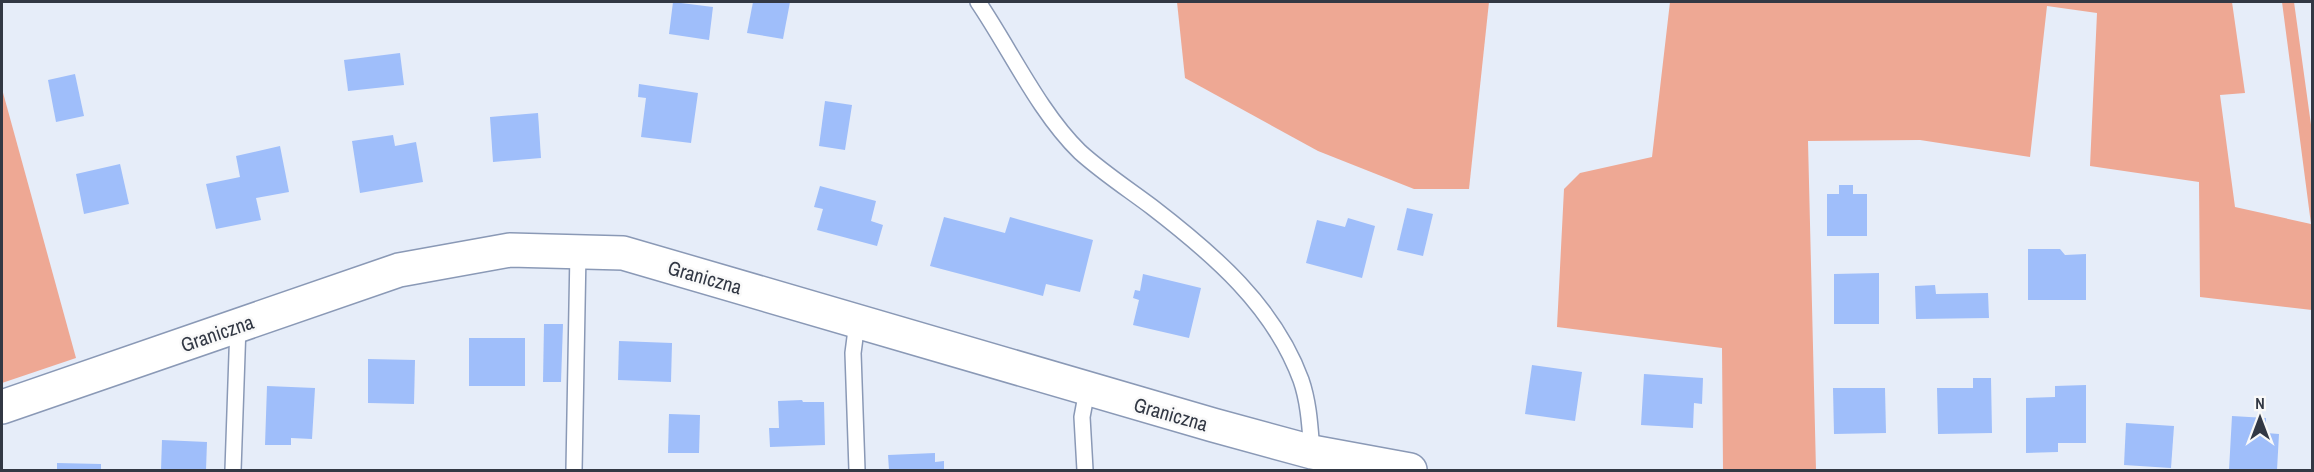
<svg xmlns="http://www.w3.org/2000/svg" width="2314" height="472" viewBox="0 0 2314 472" font-family="'Archivo Narrow',sans-serif">
<style>
.green{fill:#eea894}
.building{fill:#9fbefa}
.lines{fill:none;stroke-linecap:round;stroke-linejoin:round}
.service-casing{stroke:#8a99b6;stroke-width:18}
.tertiary-casing{stroke:#8a99b6;stroke-width:36}
.service{stroke:#fff;stroke-width:15}
.tertiary{stroke:#fff;stroke-width:33}
.labels{text-anchor:middle;dominant-baseline:central;stroke-width:5;stroke-linejoin:round;paint-order:stroke}
.street-label{font-size:20px;fill:#323844;stroke:#f9f9f9}
</style>
<rect width="100%" height="100%" fill="#e6edf9"/>
<g class="green">
<path d="M 1177,2 L 1489,2 L 1469,189 L 1414,189 L 1318,151 L 1185,78 Z"/>
<path d="M 1670,2 L 2232,2 L 2245,93 L 2220,95 L 2235,207 L 2311,224 L 2282,2 L 2294,2 L 2312,132 L 2312,310 L 2200,297 L 2199,182 L 2090,166 L 2097,13 L 2047,6 L 2030,157 L 1920,140 L 1808,141 L 1816,470 L 1723,470 L 1722,348 L 1557,327 L 1564,189 L 1580,173 L 1652,157 Z"/>
<path d="M 2,89 L 76,358 L 2,383 Z"/>
</g>
<g class="building">
<path d="M 673,2 L 713,7 L 709,40 L 669,34 Z"/>
<path d="M 753,2 L 790,2 L 783,39 L 747,33 Z"/>
<path d="M 400,53 L 404,85 L 348,91 L 344,60 Z"/>
<path d="M 75,74 L 84,116 L 56,122 L 48,80 Z"/>
<path d="M 639,84 L 698,93 L 691,143 L 641,137 L 646,98 L 638,97 Z"/>
<path d="M 825,101 L 852,105 L 845,150 L 819,146 Z"/>
<path d="M 538,113 L 541,158 L 493,162 L 490,117 Z"/>
<path d="M 393,135 L 395,146 L 416,142 L 423,182 L 360,193 L 352,141 Z"/>
<path d="M 280,146 L 289,192 L 256,198 L 261,220 L 216,229 L 206,184 L 240,177 L 236,156 Z"/>
<path d="M 120,164 L 129,204 L 84,214 L 76,174 Z"/>
<path d="M 1839,185 L 1853,185 L 1853,194 L 1867,194 L 1867,236 L 1827,236 L 1827,194 L 1839,194 Z"/>
<path d="M 820,186 L 876,201 L 871,221 L 883,225 L 877,246 L 817,230 L 823,209 L 814,207 Z"/>
<path d="M 1407,208 L 1433,214 L 1423,256 L 1397,250 Z"/>
<path d="M 944,217 L 1005,233 L 1010,217 L 1093,240 L 1080,292 L 1046,284 L 1043,296 L 930,266 Z"/>
<path d="M 1348,218 L 1375,226 L 1362,278 L 1306,263 L 1317,220 L 1345,227 Z"/>
<path d="M 2028,249 L 2060,249 L 2065,255 L 2086,254 L 2086,300 L 2028,300 Z"/>
<path d="M 1879,273 L 1879,324 L 1834,324 L 1834,274 Z"/>
<path d="M 1143,274 L 1201,288 L 1189,338 L 1133,325 L 1139,300 L 1133,298 L 1135,290 L 1140,291 Z"/>
<path d="M 1935,285 L 1936,294 L 1988,293 L 1989,318 L 1916,319 L 1915,286 Z"/>
<path d="M 544,324 L 563,324 L 561,382 L 543,382 Z"/>
<rect x="469" y="338" width="56" height="48"/>
<path d="M 619,341 L 672,343 L 671,382 L 618,380 Z"/>
<path d="M 368,359 L 415,360 L 414,404 L 368,403 Z"/>
<path d="M 1532,365 L 1582,372 L 1575,421 L 1525,414 Z"/>
<path d="M 1644,374 L 1703,378 L 1702,404 L 1694,403 L 1693,428 L 1641,425 Z"/>
<path d="M 1973,378 L 1991,378 L 1992,433 L 1938,434 L 1937,388 L 1973,388 Z"/>
<path d="M 2086,385 L 2086,443 L 2058,443 L 2058,452 L 2026,453 L 2026,398 L 2055,397 L 2055,386 Z"/>
<path d="M 267,386 L 315,388 L 312,439 L 291,438 L 291,445 L 265,445 Z"/>
<path d="M 1833,388 L 1885,388 L 1886,433 L 1834,434 Z"/>
<path d="M 802,400 L 803,402 L 824,402 L 825,445 L 770,447 L 769,428 L 779,428 L 778,401 Z"/>
<path d="M 669,414 L 700,415 L 699,453 L 668,453 Z"/>
<path d="M 2232,416 L 2266,418 L 2266,433 L 2279,434 L 2277,470 L 2229,470 Z"/>
<path d="M 2126,423 L 2174,426 L 2171,468 L 2124,465 Z"/>
<path d="M 162,440 L 207,442 L 206,470 L 161,470 Z"/>
<path d="M 935,453 L 935,462 L 944,461 L 944,470 L 889,470 L 888,455 Z"/>
<path d="M 57,463 L 101,464 L 101,470 L 57,470 Z"/>
</g>
<g class="lines">
<g class="service-casing">
<g id="service">
<path d="M 978,2 C 1010,49 1039,112 1080,152 C 1102,172 1128,189 1152,207 C 1213,254 1274,306 1301,380 C 1309,403 1310,428 1312,452"/>
<path d="M 857,322 L 853,353 L 857,470"/>
<path d="M 233,470 L 238,325"/>
<path d="M 574,470 L 578,252"/>
<path d="M 1085,470 L 1082,417 L 1087,390"/>
</g>
</g>
<g class="tertiary-casing">
<path id="tertiary" d="M 2,407 L 399,270 L 510,250 L 623,253 L 1213,425 L 1312,452 L 1410,470"/>
</g>
<use href="#service" class="service"/>
<use href="#tertiary" class="tertiary"/>
</g>
<g class="labels">
<g class="street-label">
<text transform="translate(705 277) rotate(16)">Graniczna</text>
<text transform="translate(217 333) rotate(-19)">Graniczna</text>
<text transform="translate(1171 414) rotate(16)">Graniczna</text>
</g>
</g>
<rect width="2314" height="472" fill="none" stroke="#323844" stroke-width="6"/>
<g transform="translate(2260 418)" stroke="#f9f9f9" stroke-width="4.5" paint-order="stroke">
<path d="M0-4.5L10 22L0 15L-10 22Z" fill="#323844"/>
<text y="-9" font-size="16" font-weight="bold" text-anchor="middle" fill="#323844">N</text>
</g>
</svg>
